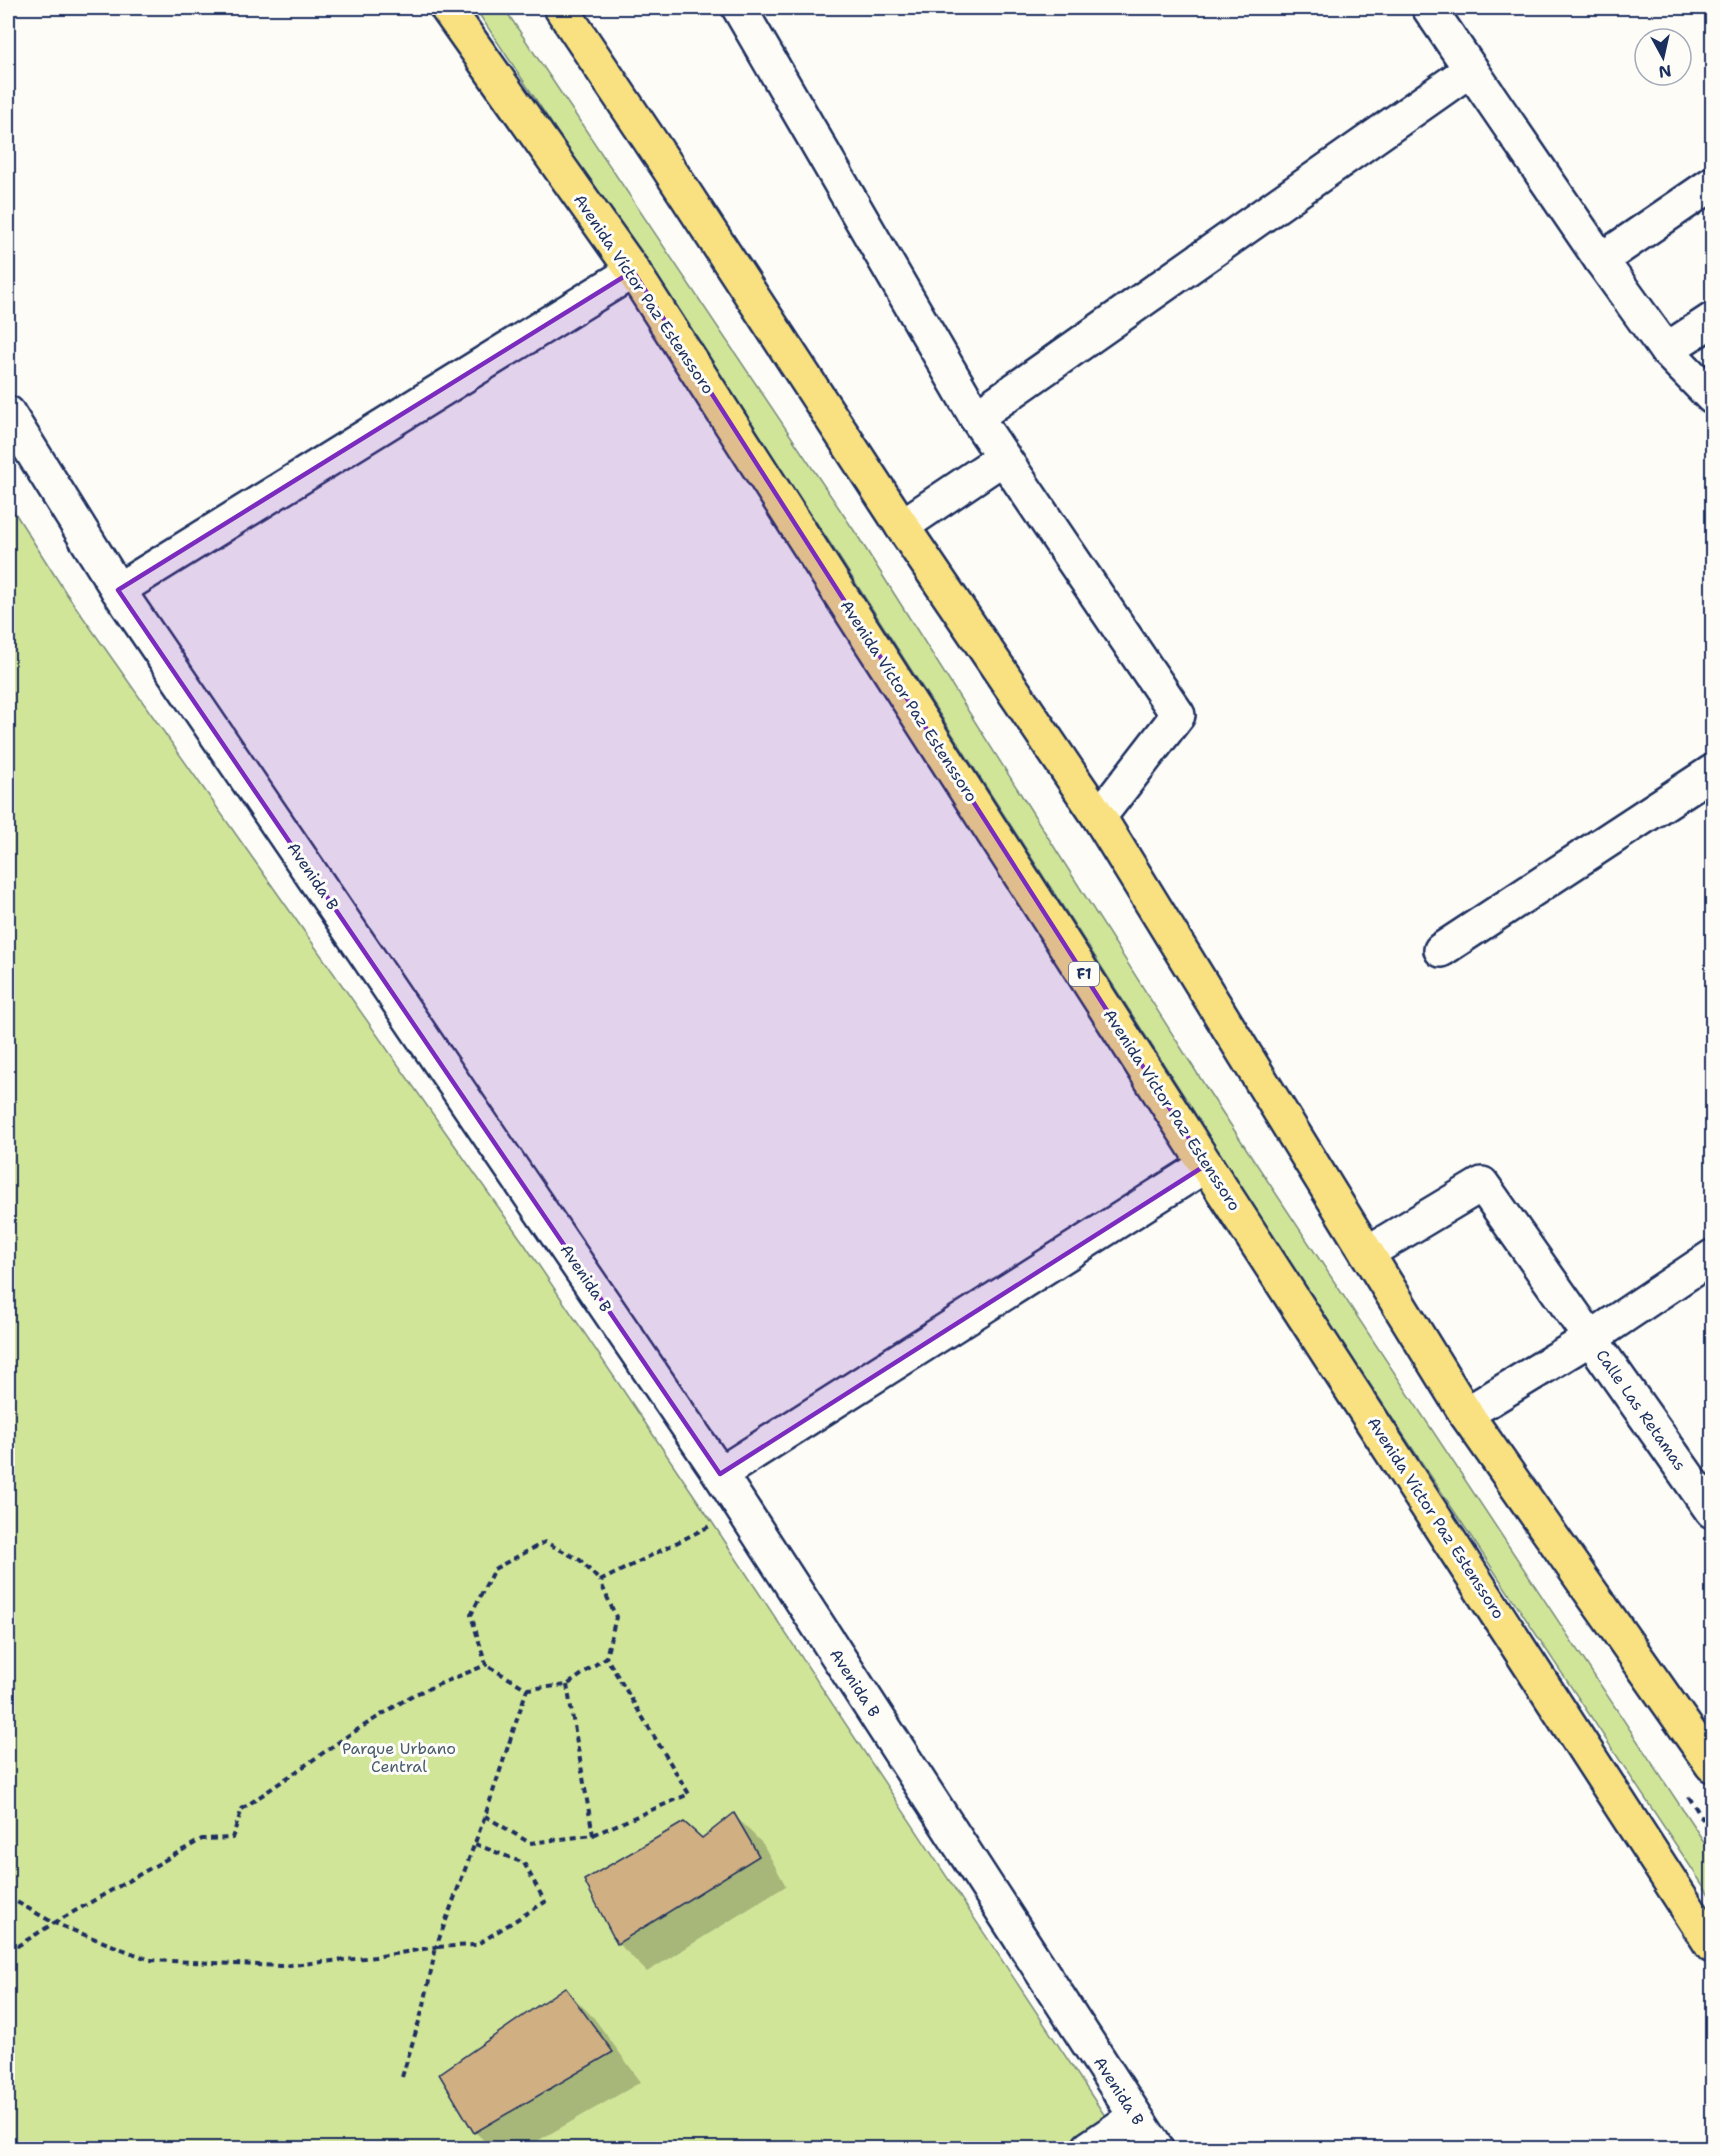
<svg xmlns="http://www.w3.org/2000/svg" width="1720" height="2156" viewBox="0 0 1720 2156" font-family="'Shantell Sans',sans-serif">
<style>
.green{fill:#d1e599;stroke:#768a7c;stroke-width:1.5}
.shadow{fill:#0003}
.building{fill:#d0b083;stroke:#1b2f5e;stroke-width:1.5}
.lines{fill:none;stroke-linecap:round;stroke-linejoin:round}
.minor-casing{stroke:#1b2f5e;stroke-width:38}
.tertiary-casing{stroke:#1b2f5e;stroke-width:38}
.trunk-casing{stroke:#1b2f5e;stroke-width:38}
.path{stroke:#1b2f5e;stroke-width:4;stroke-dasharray:6 4.5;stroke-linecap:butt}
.minor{stroke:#fdfcf7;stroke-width:33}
.tertiary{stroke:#fdfcf7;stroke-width:33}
.trunk{stroke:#f9e181;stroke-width:33}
.marked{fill:#7b2cbf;fill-opacity:0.2;stroke:#7b2cbf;stroke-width:4.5;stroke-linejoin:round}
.labels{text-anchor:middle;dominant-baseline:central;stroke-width:6;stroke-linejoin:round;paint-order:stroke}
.shield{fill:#fdfcf7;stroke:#5f6c8c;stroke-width:1.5}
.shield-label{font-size:15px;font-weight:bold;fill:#1b2f5e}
.street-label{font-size:16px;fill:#1b2f5e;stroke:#fdfcf7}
.park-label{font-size:16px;fill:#485c6d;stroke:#fdfcf7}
</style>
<rect width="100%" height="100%" fill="#fdfcf7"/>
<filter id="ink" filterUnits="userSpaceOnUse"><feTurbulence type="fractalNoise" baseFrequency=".0167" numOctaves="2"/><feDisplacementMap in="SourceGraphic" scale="12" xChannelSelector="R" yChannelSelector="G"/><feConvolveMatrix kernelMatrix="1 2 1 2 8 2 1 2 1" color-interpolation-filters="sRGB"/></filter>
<g filter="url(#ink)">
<g class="green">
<path d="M 475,8 L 504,8 L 857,535 L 1209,1092 L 1712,1854 L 1712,1899 L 1250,1204 L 1190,1105 L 830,543 Z"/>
<path d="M 8,502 L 66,593 L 525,1245 L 714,1525 L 1113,2128 L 1080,2148 L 8,2148 Z"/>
</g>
<g class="shadow">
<path d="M 734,1815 L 763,1844 L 786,1886 L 647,1972 L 618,1943 L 702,1840 Z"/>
<path d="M 565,1989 L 594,2018 L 641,2082 L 525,2148 L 492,2148 L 475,2132 Z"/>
</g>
<g class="building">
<path d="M 734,1813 L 759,1856 L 617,1944 L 584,1880 L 684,1822 L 702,1838 Z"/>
<path d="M 565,1987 L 613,2052 L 474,2133 L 439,2074 Z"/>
</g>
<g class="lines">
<g class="minor-casing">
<g id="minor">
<path d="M 739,8 L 976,417 L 1178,715 L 1099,817"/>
<path d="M 1601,260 L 1712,184"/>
<path d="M 1666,350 L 1712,320"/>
<path d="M 8,413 L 118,590 L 720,1474 L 1156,2148"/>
<path d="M 976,417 L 1471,69"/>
<path d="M 902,526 L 1003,458"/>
<path d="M 118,590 L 633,271"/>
<path d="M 1441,950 L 1712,772"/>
<path d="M 1367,1253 L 1482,1184 L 1712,1511"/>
<path d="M 1466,1414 L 1591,1338 L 1712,1257"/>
<path d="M 720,1474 L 1206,1165"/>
<path d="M 1089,2148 L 1135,2117"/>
</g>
</g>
<g class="tertiary-casing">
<path id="tertiary" d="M 1429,8 L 1601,260 L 1666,350 L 1712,397"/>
</g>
<g class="trunk-casing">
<g id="trunk">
<path d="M 447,8 L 633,271 L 1206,1165 L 1712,1946"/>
<path d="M 561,8 L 667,166 L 902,526 L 1099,817 L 1466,1414 L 1712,1765"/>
</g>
</g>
<g class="path">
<path d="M 517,8 L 523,16"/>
<path d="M 527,1689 L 567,1685 L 606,1657 L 616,1617 L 600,1581"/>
<path d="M 1689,1797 L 1712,1834"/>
<path d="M 485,1816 L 530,1843 L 593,1835 L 567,1685"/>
<path d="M 593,1835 L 689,1794 L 606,1657"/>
<path d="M 8,1897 L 54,1923 L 202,1839 L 232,1838 L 242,1809 L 349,1735 L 413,1695 L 486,1665 L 471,1615 L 494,1569 L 545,1542 L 580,1560 L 600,1581 L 710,1526"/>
<path d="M 8,1952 L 54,1923 L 150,1960 L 280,1966 L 375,1957 L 436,1947 L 485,1816 L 527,1689 L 486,1665"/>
<path d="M 402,2077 L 424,2005 L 436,1947 L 476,1945 L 545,1902 L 524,1863 L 475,1844"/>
</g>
<use href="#minor" class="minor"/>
<use href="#tertiary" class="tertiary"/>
<use href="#trunk" class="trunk"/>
</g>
</g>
<path class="marked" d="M 633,271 L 1206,1165 L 720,1474 L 118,590 Z"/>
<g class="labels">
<rect class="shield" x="1069" y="962" width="30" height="24" rx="4.5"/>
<g class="shield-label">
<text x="1084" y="974">F1</text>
</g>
<g class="street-label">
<text transform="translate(644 294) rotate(56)">Avenida Víctor Paz Estenssoro</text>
<text transform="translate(909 701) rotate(57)">Avenida Víctor Paz Estenssoro</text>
<text transform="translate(313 876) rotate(56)">Avenida B</text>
<text transform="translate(1172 1110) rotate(57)">Avenida Víctor Paz Estenssoro</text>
<text transform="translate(586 1278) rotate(56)">Avenida B</text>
<text transform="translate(1641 1410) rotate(55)">Calle Las Retamas</text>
<text transform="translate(1436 1518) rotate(57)">Avenida Víctor Paz Estenssoro</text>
<text transform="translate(855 1683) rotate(57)">Avenida B</text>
<text transform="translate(1119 2091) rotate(57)">Avenida B</text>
</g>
<g class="park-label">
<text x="399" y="1748">Parque Urbano<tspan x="399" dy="18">Central</tspan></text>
</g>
</g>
<rect width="1720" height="2156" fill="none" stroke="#fdfcf7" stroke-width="30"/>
<rect x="15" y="15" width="1690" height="2126" fill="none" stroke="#1b2f5e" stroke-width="2" filter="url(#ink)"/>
<g transform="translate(1663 57) rotate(172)"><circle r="28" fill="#fdfcf7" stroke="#a3aaba" stroke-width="1.5"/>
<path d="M0-4.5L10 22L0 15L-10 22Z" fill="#1b2f5e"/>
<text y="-9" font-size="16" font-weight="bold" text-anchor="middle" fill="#1b2f5e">N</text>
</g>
</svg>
